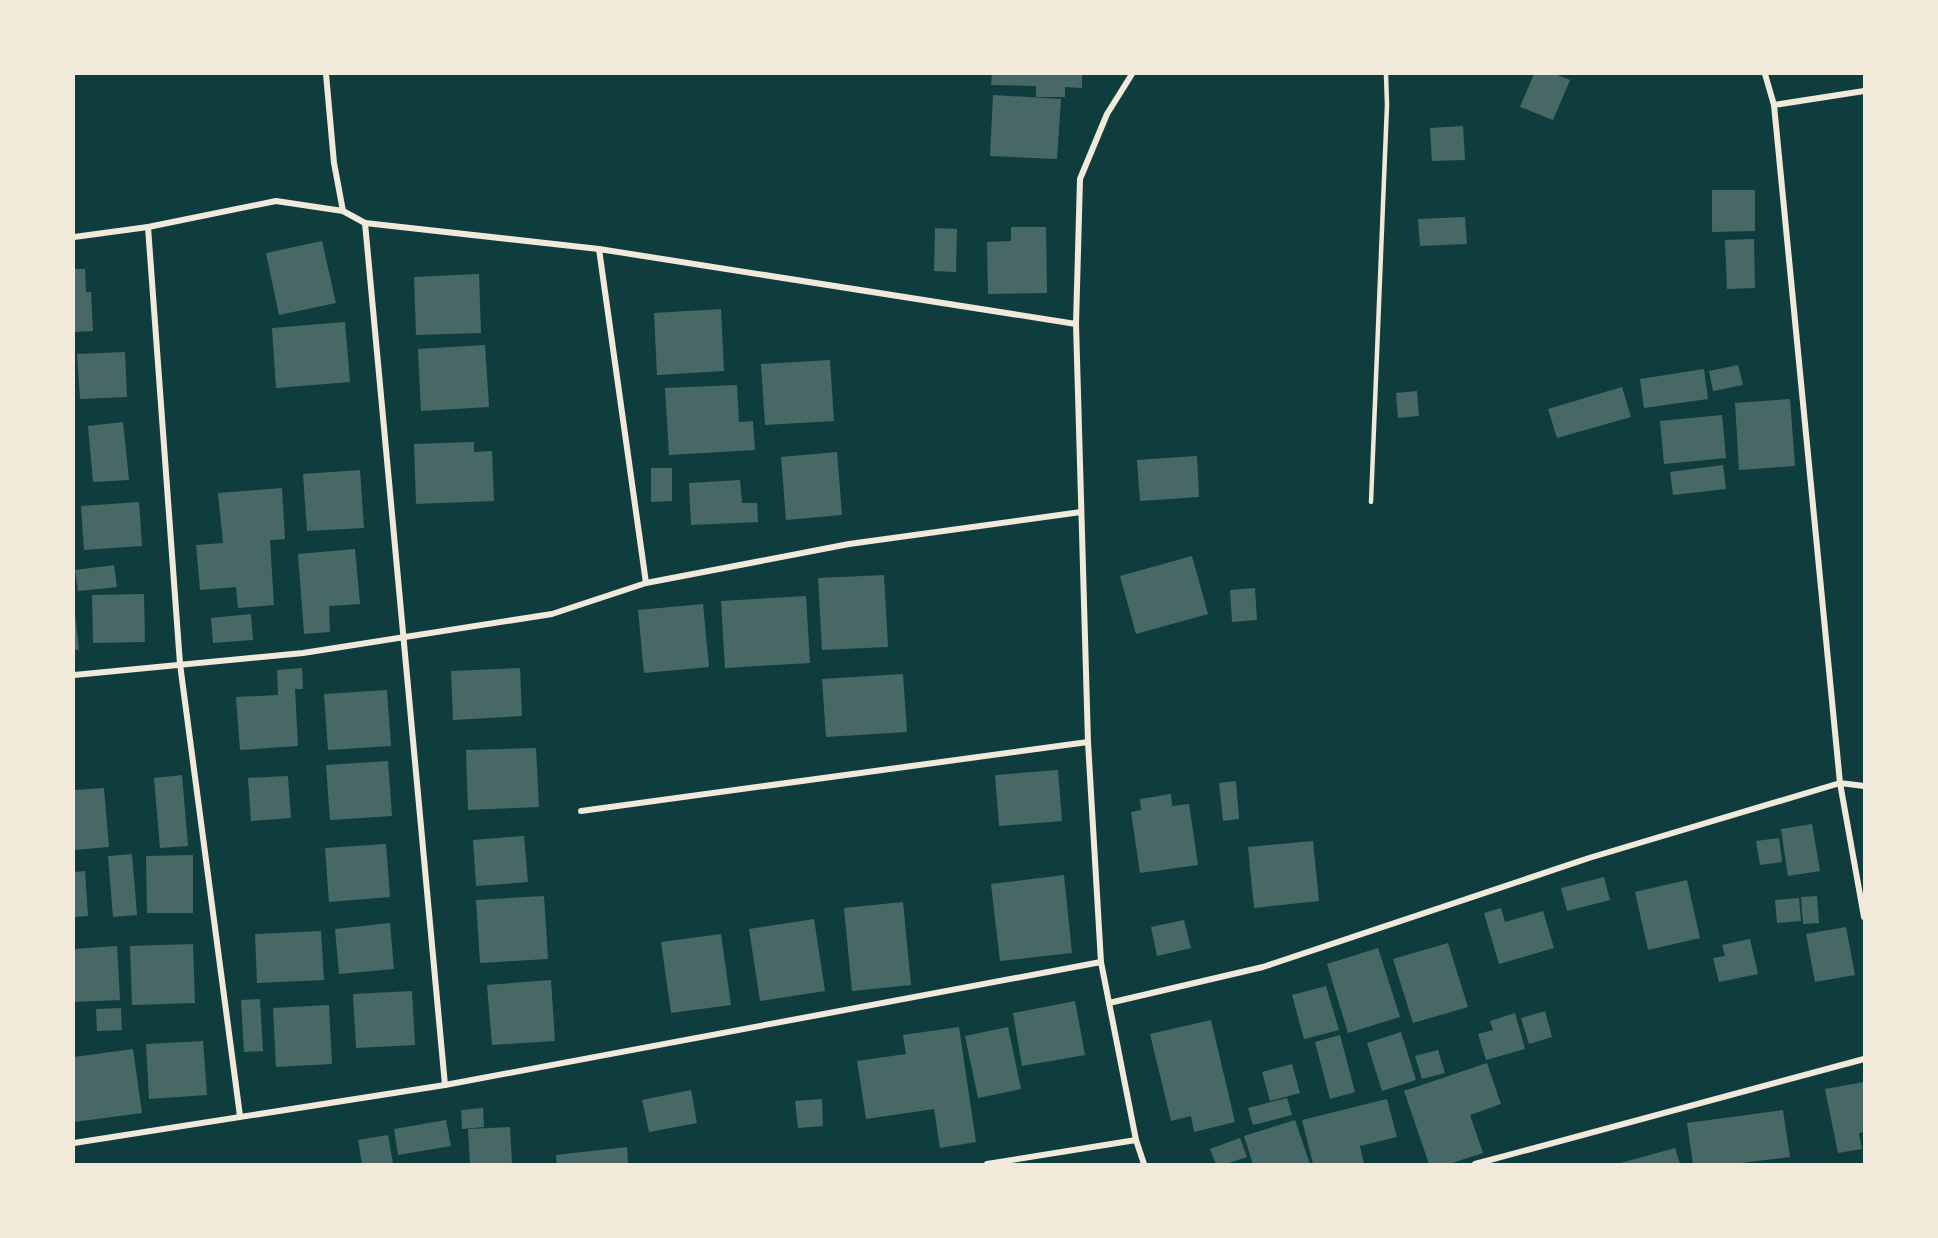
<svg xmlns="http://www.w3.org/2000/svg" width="1938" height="1238" viewBox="0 0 1938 1238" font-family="'Exo 2',sans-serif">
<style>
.building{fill:#486865}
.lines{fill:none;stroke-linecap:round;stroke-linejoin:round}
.service{stroke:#f1e9da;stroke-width:4.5}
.minor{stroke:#f1e9da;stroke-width:6}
</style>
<rect width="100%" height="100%" fill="#0f3d3e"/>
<g class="building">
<path d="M 992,74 L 1082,74 L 1082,88 L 1065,87 L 1065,97 L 1036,97 L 1036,86 L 991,85 Z"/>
<path d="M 1534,74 L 1555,74 L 1570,80 L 1553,120 L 1520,107 Z"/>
<path d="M 993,95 L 1061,99 L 1057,159 L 990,156 Z"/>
<path d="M 1463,126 L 1465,160 L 1432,161 L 1430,128 Z"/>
<path d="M 1712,190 L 1755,190 L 1755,231 L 1712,232 Z"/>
<path d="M 1465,217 L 1467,244 L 1420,246 L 1418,219 Z"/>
<path d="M 1011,227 L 1046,227 L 1047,293 L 988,294 L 987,242 L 1011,241 Z"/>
<path d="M 935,228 L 957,229 L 956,272 L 934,271 Z"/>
<path d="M 1754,239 L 1755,288 L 1727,289 L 1725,240 Z"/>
<path d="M 322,241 L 336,303 L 279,315 L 266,253 Z"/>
<path d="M 74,269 L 85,269 L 86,292 L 91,292 L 93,331 L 74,332 Z"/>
<path d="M 479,274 L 481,333 L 416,335 L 414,277 Z"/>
<path d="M 721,309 L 724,371 L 657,375 L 654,313 Z"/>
<path d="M 345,322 L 350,382 L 276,388 L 272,328 Z"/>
<path d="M 485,345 L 489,407 L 421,411 L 418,349 Z"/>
<path d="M 125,352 L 127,397 L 80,399 L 77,354 Z"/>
<path d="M 830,360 L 834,421 L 765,425 L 761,364 Z"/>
<path d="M 1738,365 L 1743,385 L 1713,391 L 1709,371 Z"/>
<path d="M 1704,369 L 1708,399 L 1644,408 L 1640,379 Z"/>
<path d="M 737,385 L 739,422 L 753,421 L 755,450 L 669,455 L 665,388 Z"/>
<path d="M 1622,387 L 1631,417 L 1557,438 L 1548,409 Z"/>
<path d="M 1417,391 L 1419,416 L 1398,418 L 1396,393 Z"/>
<path d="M 1790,399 L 1795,466 L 1739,470 L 1735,403 Z"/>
<path d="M 1722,415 L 1726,458 L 1664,464 L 1660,421 Z"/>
<path d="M 123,422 L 129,480 L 93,482 L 88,426 Z"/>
<path d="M 474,442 L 474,452 L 492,451 L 494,501 L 416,504 L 414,444 Z"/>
<path d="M 837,452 L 842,515 L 786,520 L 781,457 Z"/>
<path d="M 1197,456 L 1199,497 L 1140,501 L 1137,460 Z"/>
<path d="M 1723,465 L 1726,489 L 1673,495 L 1670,472 Z"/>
<path d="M 651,468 L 672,468 L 672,501 L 651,502 Z"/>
<path d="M 360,470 L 364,528 L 307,531 L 303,474 Z"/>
<path d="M 740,480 L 742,503 L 757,503 L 758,522 L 691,525 L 689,483 Z"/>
<path d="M 282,488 L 285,539 L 270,540 L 274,605 L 238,608 L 236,587 L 200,590 L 196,545 L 223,543 L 218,493 Z"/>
<path d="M 139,502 L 142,546 L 84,550 L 81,506 Z"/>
<path d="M 355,549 L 360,604 L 329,606 L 330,632 L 304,634 L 298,554 Z"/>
<path d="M 1192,556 L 1208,614 L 1136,634 L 1120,576 Z"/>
<path d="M 114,565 L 117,587 L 78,591 L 75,570 Z"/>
<path d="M 884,575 L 888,647 L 822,650 L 818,578 Z"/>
<path d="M 1255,588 L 1257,620 L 1232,622 L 1230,590 Z"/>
<path d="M 144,594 L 145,642 L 93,643 L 92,595 Z"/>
<path d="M 806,596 L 810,663 L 725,668 L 721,601 Z"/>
<path d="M 703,604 L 709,667 L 644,673 L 638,610 Z"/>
<path d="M 74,605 L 79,650 L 74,650 Z"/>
<path d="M 251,614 L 253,640 L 213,643 L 211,618 Z"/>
<path d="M 302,668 L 303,689 L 295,689 L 298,746 L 240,750 L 236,697 L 278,695 L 277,670 Z"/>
<path d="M 520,668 L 522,716 L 453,720 L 451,671 Z"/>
<path d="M 903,674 L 907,732 L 826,737 L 822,679 Z"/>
<path d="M 387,690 L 391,746 L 328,750 L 324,694 Z"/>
<path d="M 536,748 L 539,807 L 468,810 L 466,750 Z"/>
<path d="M 388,761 L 392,816 L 330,820 L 326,765 Z"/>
<path d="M 1058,770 L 1062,821 L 999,826 L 995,775 Z"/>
<path d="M 182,775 L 188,846 L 160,848 L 154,778 Z"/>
<path d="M 288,776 L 291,818 L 251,821 L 248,778 Z"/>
<path d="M 1236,781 L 1239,819 L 1223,821 L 1219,783 Z"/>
<path d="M 104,788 L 109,847 L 74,850 L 74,790 Z"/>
<path d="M 1171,794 L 1172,806 L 1189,804 L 1198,865 L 1140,873 L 1131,812 L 1141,810 L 1140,799 Z"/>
<path d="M 1812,824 L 1820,871 L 1788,876 L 1781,829 Z"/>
<path d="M 524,836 L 528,882 L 476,886 L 473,840 Z"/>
<path d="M 1779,838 L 1782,862 L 1760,865 L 1756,841 Z"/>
<path d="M 1313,841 L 1319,901 L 1254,908 L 1248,847 Z"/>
<path d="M 386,844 L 390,897 L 329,902 L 325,848 Z"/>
<path d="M 132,854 L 137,915 L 113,917 L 108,856 Z"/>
<path d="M 193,855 L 193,913 L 147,913 L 146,856 Z"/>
<path d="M 85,871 L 88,916 L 74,917 L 74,872 Z"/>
<path d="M 1064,875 L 1072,953 L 1000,961 L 991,884 Z"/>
<path d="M 1604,877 L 1610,900 L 1567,911 L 1561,888 Z"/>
<path d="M 1687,880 L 1700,938 L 1648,950 L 1635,892 Z"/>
<path d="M 544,896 L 548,959 L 480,963 L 476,900 Z"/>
<path d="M 1817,896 L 1819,923 L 1803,924 L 1801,897 Z"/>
<path d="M 1799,898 L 1801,921 L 1777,923 L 1775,900 Z"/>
<path d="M 903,902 L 911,985 L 852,991 L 844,908 Z"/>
<path d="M 1501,908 L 1505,922 L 1543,911 L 1554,948 L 1499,964 L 1484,913 Z"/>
<path d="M 814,919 L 825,991 L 760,1001 L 749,929 Z"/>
<path d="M 1184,920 L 1191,948 L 1157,956 L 1151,927 Z"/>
<path d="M 390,923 L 394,969 L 339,974 L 335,929 Z"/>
<path d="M 1846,927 L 1855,975 L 1815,982 L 1806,934 Z"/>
<path d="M 321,931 L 324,980 L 257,983 L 255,934 Z"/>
<path d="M 721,934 L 731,1005 L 671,1013 L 661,942 Z"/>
<path d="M 1750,939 L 1758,974 L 1719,982 L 1713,958 L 1725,956 L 1722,945 Z"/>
<path d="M 1448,943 L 1468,1007 L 1413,1023 L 1393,959 Z"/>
<path d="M 193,944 L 195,1003 L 132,1005 L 130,946 Z"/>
<path d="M 117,946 L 120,1000 L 74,1002 L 74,949 Z"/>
<path d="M 1378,948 L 1400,1017 L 1348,1033 L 1327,964 Z"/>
<path d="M 551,980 L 555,1041 L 492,1045 L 487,985 Z"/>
<path d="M 1326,986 L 1339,1030 L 1304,1039 L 1292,995 Z"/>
<path d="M 412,991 L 415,1045 L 356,1048 L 353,994 Z"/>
<path d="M 260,999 L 263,1051 L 244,1052 L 241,1000 Z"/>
<path d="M 1075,1001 L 1085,1055 L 1022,1066 L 1013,1013 Z"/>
<path d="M 329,1005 L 332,1064 L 276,1067 L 273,1008 Z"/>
<path d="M 121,1008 L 122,1030 L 97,1031 L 96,1009 Z"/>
<path d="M 1545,1011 L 1552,1037 L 1529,1044 L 1521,1018 Z"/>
<path d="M 1515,1013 L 1525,1049 L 1486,1060 L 1478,1034 L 1493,1030 L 1490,1021 Z"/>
<path d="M 1211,1020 L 1235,1122 L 1194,1132 L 1191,1116 L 1171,1121 L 1150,1034 Z"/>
<path d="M 959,1027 L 976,1142 L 940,1148 L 934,1109 L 866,1119 L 857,1061 L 906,1054 L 903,1035 Z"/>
<path d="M 1008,1027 L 1021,1089 L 978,1098 L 965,1036 Z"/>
<path d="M 1401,1032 L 1416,1080 L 1382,1091 L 1367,1043 Z"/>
<path d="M 1340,1035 L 1355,1092 L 1330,1099 L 1315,1042 Z"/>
<path d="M 203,1041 L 207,1095 L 149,1099 L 146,1044 Z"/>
<path d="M 133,1049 L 142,1113 L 74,1122 L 74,1057 Z"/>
<path d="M 1438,1050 L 1445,1073 L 1422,1079 L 1415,1056 Z"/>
<path d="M 1487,1063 L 1501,1104 L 1470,1115 L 1483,1153 L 1449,1164 L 1429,1164 L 1404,1091 Z"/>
<path d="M 1292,1064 L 1300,1093 L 1270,1101 L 1262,1072 Z"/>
<path d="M 1864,1082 L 1864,1132 L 1859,1133 L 1862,1149 L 1838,1153 L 1825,1089 Z"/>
<path d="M 691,1090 L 697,1123 L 649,1132 L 642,1100 Z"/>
<path d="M 1287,1098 L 1292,1115 L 1253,1125 L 1248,1108 Z"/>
<path d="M 822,1099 L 823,1126 L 798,1128 L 795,1101 Z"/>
<path d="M 1387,1099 L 1397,1137 L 1360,1146 L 1364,1164 L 1313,1164 L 1302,1120 Z"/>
<path d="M 483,1108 L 484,1127 L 462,1129 L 461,1110 Z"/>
<path d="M 1783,1110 L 1790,1157 L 1732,1164 L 1693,1164 L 1687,1123 Z"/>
<path d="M 446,1120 L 451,1146 L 398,1155 L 394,1129 Z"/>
<path d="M 1295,1120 L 1310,1164 L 1253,1164 L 1244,1136 Z"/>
<path d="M 510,1127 L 512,1164 L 470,1164 L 468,1129 Z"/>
<path d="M 388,1135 L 393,1164 L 362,1164 L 358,1140 Z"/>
<path d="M 1240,1138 L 1247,1157 L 1226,1164 L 1216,1164 L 1210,1149 Z"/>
<path d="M 627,1147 L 628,1164 L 557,1164 L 556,1155 Z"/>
<path d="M 1675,1148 L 1680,1164 L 1617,1164 Z"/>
</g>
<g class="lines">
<path class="service" d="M 1371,502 L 1387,105 L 1386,74"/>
<g class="minor">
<path d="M 326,74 L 334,163 L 343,211"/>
<path d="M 1132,74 L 1107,114 L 1080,179 L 1076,324 L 1088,742 L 1101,962 L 1136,1140 L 1144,1164"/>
<path d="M 1765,74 L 1774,105 L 1864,91"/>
<path d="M 1774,105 L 1840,783 L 1864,786"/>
<path d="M 365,223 L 599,249 L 1076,324"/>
<path d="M 148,227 L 180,664 L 240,1116"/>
<path d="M 74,237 L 148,227 L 276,201 L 343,211 L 365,223 L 445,1085"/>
<path d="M 599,249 L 646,583"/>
<path d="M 74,675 L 303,653 L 552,614 L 646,583 L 849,544 L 1081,512"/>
<path d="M 581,811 L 1088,742"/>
<path d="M 1109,1003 L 1263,967 L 1589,858 L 1840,783 L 1864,917"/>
<path d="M 74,1143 L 445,1085 L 1101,962"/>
<path d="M 987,1164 L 1136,1140"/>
<path d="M 1475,1164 L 1864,1059"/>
</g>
</g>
<rect width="1938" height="1238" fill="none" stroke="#f1e9da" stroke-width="150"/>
</svg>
